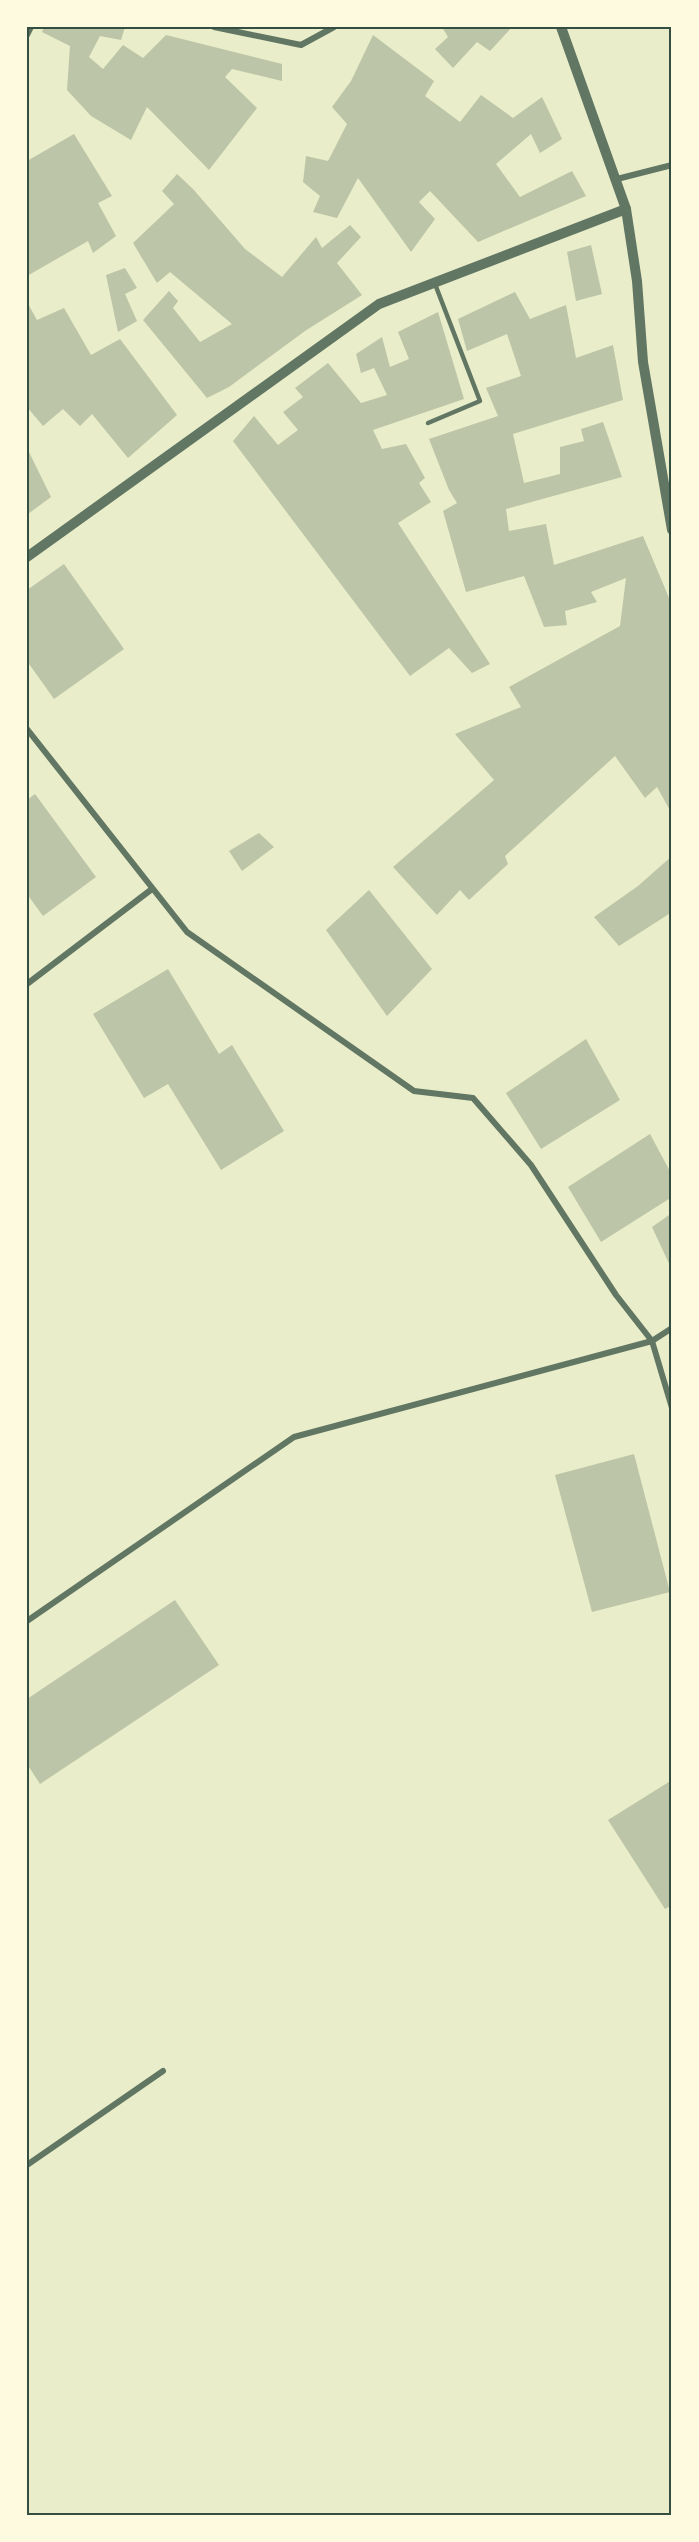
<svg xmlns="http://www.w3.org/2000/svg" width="699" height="2542" viewBox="0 0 699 2542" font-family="Jost,sans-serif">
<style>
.building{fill:#bcc5a7}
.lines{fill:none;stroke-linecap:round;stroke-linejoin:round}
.service{stroke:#617663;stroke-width:4.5}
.minor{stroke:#617663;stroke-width:6}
.tertiary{stroke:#617663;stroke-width:10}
.neatline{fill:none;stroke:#344e41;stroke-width:2}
</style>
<rect width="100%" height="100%" fill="#e9edc9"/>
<g class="building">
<path d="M 44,27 L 125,27 L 121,40 L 100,36 L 89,57 L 103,69 L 123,45 L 143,58 L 166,35 L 282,64 L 282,81 L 232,69 L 225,77 L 257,108 L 209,170 L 147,107 L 131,140 L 91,116 L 67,90 L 70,46 L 42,32 Z"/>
<path d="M 442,27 L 512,27 L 490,51 L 477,42 L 453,68 L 435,49 L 448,37 Z"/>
<path d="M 373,35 L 434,81 L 425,96 L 460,122 L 481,95 L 513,118 L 542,97 L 562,139 L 540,153 L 531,134 L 496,164 L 520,197 L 572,171 L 586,196 L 478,242 L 430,191 L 419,202 L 435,219 L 411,252 L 358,178 L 337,218 L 313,212 L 320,196 L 303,182 L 306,156 L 328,161 L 347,124 L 332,107 L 351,81 Z"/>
<path d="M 74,134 L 112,196 L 98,203 L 116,236 L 93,253 L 88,241 L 27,276 L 27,161 Z"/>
<path d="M 177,174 L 193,189 L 245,249 L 282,277 L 316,237 L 322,248 L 350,225 L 361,237 L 337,263 L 362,295 L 305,331 L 229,387 L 207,398 L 143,320 L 169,291 L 178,301 L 173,308 L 200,342 L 232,324 L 170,272 L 157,283 L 133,243 L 174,204 L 162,191 Z"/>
<path d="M 591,245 L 602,294 L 576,301 L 567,252 Z"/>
<path d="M 125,268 L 137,288 L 125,294 L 137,321 L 118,332 L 106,275 Z"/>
<path d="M 515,292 L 530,319 L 566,305 L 576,358 L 613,345 L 623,400 L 513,434 L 524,483 L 560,474 L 560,447 L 584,441 L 581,429 L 603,422 L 622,477 L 506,509 L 509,531 L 546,524 L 554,565 L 643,536 L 672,605 L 672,748 L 669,751 L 672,755 L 672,814 L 657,787 L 645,798 L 615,756 L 505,856 L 508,864 L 469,900 L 460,890 L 437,915 L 393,867 L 494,780 L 455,734 L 521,707 L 509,687 L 620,626 L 626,578 L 591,592 L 597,602 L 565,611 L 567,625 L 544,627 L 524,576 L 466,592 L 443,511 L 457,503 L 449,490 L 429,439 L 498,416 L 486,388 L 521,376 L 507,334 L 467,351 L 458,319 Z"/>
<path d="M 27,302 L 37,320 L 64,308 L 91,355 L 120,339 L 177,415 L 128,458 L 92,414 L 80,426 L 63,409 L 43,426 L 27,407 Z"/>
<path d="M 438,312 L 464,399 L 373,430 L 382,449 L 406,444 L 425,478 L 419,483 L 431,502 L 398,523 L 490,664 L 472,673 L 449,648 L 410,676 L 233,441 L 254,416 L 278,445 L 298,430 L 283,412 L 303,397 L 295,388 L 328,363 L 361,403 L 387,395 L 374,368 L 361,373 L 356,354 L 382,337 L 390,367 L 409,359 L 398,332 Z"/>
<path d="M 29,452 L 51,497 L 28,514 L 27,453 Z"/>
<path d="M 64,564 L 124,649 L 54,699 L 27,661 L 27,590 Z"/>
<path d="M 35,794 L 96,877 L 43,916 L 27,894 L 27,800 Z"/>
<path d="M 259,833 L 274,847 L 242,871 L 229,851 Z"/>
<path d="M 672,856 L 672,912 L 619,946 L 594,917 L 638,886 Z"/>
<path d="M 369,890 L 432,969 L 387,1016 L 326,930 Z"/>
<path d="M 168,969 L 219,1054 L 232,1045 L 284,1131 L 221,1170 L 168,1084 L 144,1098 L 93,1014 Z"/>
<path d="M 586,1039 L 620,1100 L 541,1149 L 506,1093 Z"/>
<path d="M 650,1134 L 672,1175 L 672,1197 L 601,1242 L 568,1187 Z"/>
<path d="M 672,1213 L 672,1270 L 652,1227 Z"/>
<path d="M 634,1454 L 670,1592 L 592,1612 L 555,1475 Z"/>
<path d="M 175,1600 L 219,1665 L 40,1784 L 27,1764 L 27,1699 Z"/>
<path d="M 672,1780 L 672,1905 L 665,1909 L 608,1820 Z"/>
</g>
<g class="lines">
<path class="service" d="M 428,423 L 480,401 L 435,284"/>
<g class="minor">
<path d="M 214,27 L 301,45 L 334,27"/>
<path d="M 27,35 L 31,27"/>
<path d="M 617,179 L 672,165"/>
<path d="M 27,729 L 187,932 L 414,1091 L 473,1098 L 531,1165 L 616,1295 L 652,1341 L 672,1408"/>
<path d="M 27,984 L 152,889"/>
<path d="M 27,1621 L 294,1437 L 652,1341 L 672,1328"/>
<path d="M 27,2165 L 163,2071"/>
</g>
<g class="tertiary">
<path d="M 561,27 L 626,209 L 637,281 L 643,362 L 672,530"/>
<path d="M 27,557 L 379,304 L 626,209"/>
</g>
</g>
<rect width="699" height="2542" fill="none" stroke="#fefae0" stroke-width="57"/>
<rect x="28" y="28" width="642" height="2486" class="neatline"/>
</svg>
